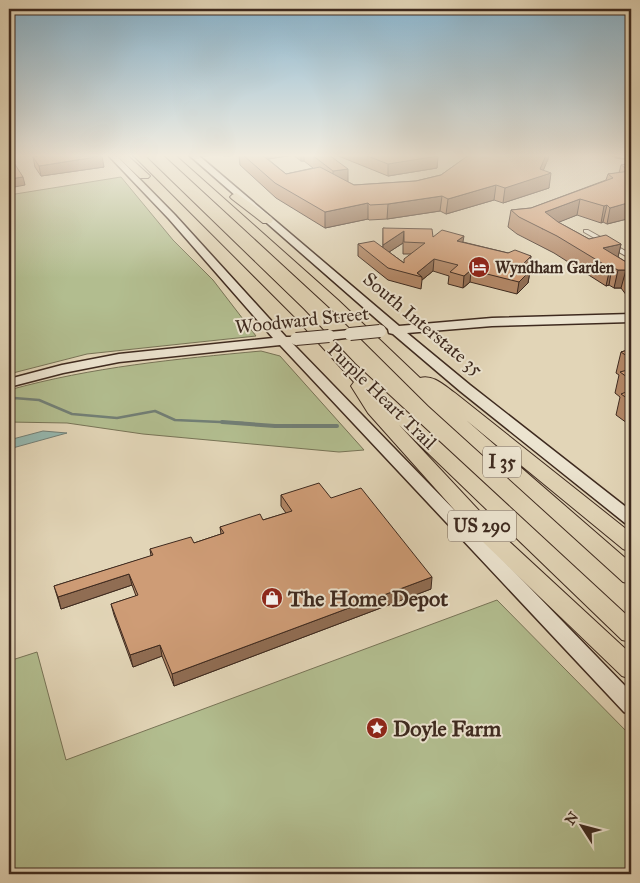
<svg xmlns="http://www.w3.org/2000/svg" width="640" height="883" viewBox="0 0 640 883" font-family="'IM FELL Great Primer',serif">
<style>
.green{fill:#b2bd8f;stroke:#787457}
.water{fill:#95b8b0;stroke:#727f76}
.lines{fill:none;stroke-linecap:round;stroke-linejoin:round}
.stream-far1{stroke:#727f76;stroke-width:2.5}
.stream{stroke:#727f76;stroke-width:4}
.street-casing{stroke:#675545;stroke-width:2}
.secondary-casing{stroke:#3e2a1f;stroke-width:3}
.highway-casing{stroke:#3e2a1f;stroke-width:2}
.street{fill:#ece4d0;fill-rule:evenodd}
.secondary{fill:#ece4d0;fill-rule:evenodd}
.highway{fill:#e2d5b7;fill-rule:evenodd}
.secondary-bridge-casing{stroke:#3e2a1f;stroke-width:14;stroke-linecap:butt}
.secondary-bridge{stroke:#ece4d0;stroke-width:12}
.wall{fill:#b18665;stroke:#3e2a1f;fill-rule:evenodd}
.shaded-wall{fill:#906d53;stroke:#3e2a1f}
.building{fill:#ce9c76;stroke:#3e2a1f}
.labels{text-anchor:middle;dominant-baseline:central;stroke-width:4;stroke-linejoin:round;paint-order:stroke}
.far-poi-label{font-size:16px;font-weight:bold;fill:#3e2a1f;stroke:#ece4d0;text-anchor:start}
.shield{fill:#ece4d0;stroke:#726254;stroke-width:1}
.shield-label{font-size:18px;font-weight:bold;fill:#3e2a1f}
.street-label{font-size:19px;fill:#3e2a1f;stroke:#ece4d0}
.near-poi-label{font-size:22px;font-weight:bold;fill:#3e2a1f;stroke:#ece4d0;text-anchor:start}
</style>
<rect width="100%" height="100%" fill="#e2d5b7"/>
<filter id="stains"><feTurbulence type="fractalNoise" baseFrequency=".004" numOctaves="4"/><feColorMatrix values="0 0 0 0 .2 0 0 0 0 .09 0 0 0 0 .02 0 0 0 .5 -.17"/></filter>
<radialGradient id="worn" r=".72"><stop offset=".6" stop-color="#630" stop-opacity="0"/><stop offset="1" stop-color="#630" stop-opacity=".3"/></radialGradient>
<g class="green">
<path d="M 121,177 L 173,240 L 213,280 L 256,336 L 87,354 L 9,374 L 9,195 Z"/>
<path d="M 261,351 L 280,356 L 364,450 L 339,452 L 143,434 L 67,423 L 9,422 L 9,390 C 92,367 176,359 261,351 Z"/>
<path d="M 497,600 L 631,736 L 631,874 L 9,874 L 9,661 L 37,652 L 66,760 Z"/>
</g>
<path class="water" d="M 43,431 L 67,433 L 9,449 L 9,440 Z"/>
<g class="lines">
<path class="stream-far1" d="M 9,400 L 14,398 L 39,400 L 72,414 L 117,418 L 155,411 L 175,420 L 243,423"/>
<path class="stream" d="M 222,422 L 275,426 L 337,426"/>
<g class="street-casing">
<path id="street" d="M 584,230 L 588,230 L 631,254 L 631,259 L 584,232 Z"/>
</g>
<g class="secondary-casing">
<g id="secondary">
<path d="M 108,155 L 116,155 L 175,215 L 286,337 L 294,337 L 296,340 L 292,343 L 296,347 L 631,692 L 631,715 L 624,712 L 280,345 L 119,362 L 63,373 L 9,387 L 9,379 L 62,365 L 119,354 L 273,338 L 169,219 Z"/>
<path d="M 189,155 L 198,155 L 399,326 L 492,318 L 631,314 L 631,322 L 492,326 L 407,333 L 470,385 L 631,511 L 631,525 L 625,523 L 460,391 L 393,334 L 389,333 L 388,329 Z"/>
<path d="M 615,155 L 631,155 L 631,159 L 616,157 Z"/>
<path d="M 350,330 L 354,331 L 356,334 L 354,337 L 329,340 L 323,336 L 329,332 Z"/>
</g>
</g>
<g class="highway-casing">
<g id="highway">
<path d="M 116,155 L 127,155 L 150,176 L 148,178 L 140,178 Z"/>
<path d="M 133,155 L 144,155 L 303,309 L 355,364 L 631,619 L 631,642 L 622,640 L 399,425 L 500,533 L 631,654 L 631,679 L 622,676 L 484,543 L 368,413 L 351,386 L 354,382 L 293,315 Z"/>
<path d="M 164,155 L 175,155 L 338,300 L 420,378 C 433,374 445,386 455,393 L 631,533 L 631,552 L 623,549 L 466,420 L 631,563 L 631,584 L 623,582 L 429,406 L 328,306 Z"/>
<path d="M 236,193 L 271,217 L 273,220 L 271,223 L 263,223 L 232,199 L 230,197 L 232,195 Z"/>
</g>
</g>
<use href="#street" class="street"/>
<use href="#secondary" class="secondary"/>
<use href="#highway" class="highway"/>
<g class="secondary-bridge-casing">
<g id="secondary-bridge">
<path d="M 350,334 L 380,331"/>
<path d="M 296,339 L 329,336"/>
</g>
</g>
<use href="#secondary-bridge" class="secondary-bridge"/>
</g>
<g class="wall">
<path d="M 239,155 L 329,155 L 348,182 L 354,185 L 416,181 L 441,175 L 469,155 L 549,155 L 548,159 L 543,170 L 549,188 L 503,203 L 494,200 L 446,214 L 440,211 L 387,219 L 369,220 L 368,219 L 325,228 L 276,198 L 240,165 ZM 293,155 L 301,161 L 304,161 L 313,168 L 286,174 L 268,159 Z"/>
<path d="M 336,155 L 438,155 L 437,155 L 438,156 L 437,168 L 388,176 Z"/>
<path d="M 33,157 L 104,167 L 41,176 L 35,167 Z"/>
<path d="M 631,163 L 631,218 L 607,224 L 603,222 L 601,223 L 577,215 L 558,222 L 589,239 L 621,244 L 618,257 L 631,265 L 631,298 L 627,296 L 621,288 L 614,288 L 609,285 L 606,286 L 554,253 L 517,234 L 508,227 L 511,210 L 531,208 L 606,180 L 608,174 L 619,173 L 621,165 Z"/>
<path d="M 383,228 L 463,242 L 508,253 L 531,256 L 529,268 L 527,270 L 530,271 L 528,283 L 517,294 L 470,282 L 463,288 L 448,284 L 449,276 L 433,271 L 422,280 L 421,289 L 388,280 L 358,256 L 358,244 L 383,247 ZM 403,243 L 403,254 L 411,254 L 404,263 L 389,252 Z"/>
<path d="M 631,349 L 631,448 L 626,444 L 631,426 L 616,415 L 620,397 L 615,393 L 619,375 L 616,373 L 621,352 Z"/>
<path d="M 281,495 L 331,498 L 431,589 L 174,686 L 162,656 L 133,667 L 114,615 L 111,604 L 136,596 L 132,585 L 61,609 L 54,586 L 151,556 L 150,549 L 194,543 L 221,534 L 220,527 L 263,520 L 286,513 L 281,506 Z"/>
</g>
<g class="shaded-wall">
<path d="M 256,155 L 293,155 L 256,161 Z"/>
<rect x="301" y="155" width="3" height="6"/>
<path d="M 429,155 L 438,155 L 436,156 L 438,156 L 437,168 L 388,176 L 388,164 Z"/>
<path d="M 546,155 L 549,155 L 548,159 L 541,176 L 551,173 L 549,188 L 503,203 L 505,188 L 540,169 Z"/>
<path d="M 102,156 L 104,167 L 41,176 L 39,166 Z"/>
<path d="M 348,169 L 348,182 L 333,184 L 333,171 Z"/>
<path d="M 23,177 L 25,185 L 9,188 L 9,179 Z"/>
<path d="M 496,185 L 494,200 L 446,214 L 448,199 Z"/>
<path d="M 442,196 L 440,211 L 387,219 L 388,204 Z"/>
<path d="M 580,199 L 577,215 L 542,229 L 545,212 Z"/>
<path d="M 631,202 L 631,218 L 607,224 L 610,208 Z"/>
<path d="M 368,203 L 368,219 L 325,228 L 325,212 Z"/>
<path d="M 607,205 L 603,222 L 601,223 L 604,206 Z"/>
<path d="M 404,231 L 403,243 L 383,256 L 383,245 Z"/>
<path d="M 464,236 L 462,247 L 457,241 Z"/>
<path d="M 621,244 L 617,261 L 603,248 Z"/>
<path d="M 531,256 L 529,268 L 517,280 L 519,268 Z"/>
<path d="M 434,259 L 433,271 L 422,280 L 422,277 L 417,273 Z"/>
<path d="M 612,267 L 609,285 L 606,286 L 610,268 Z"/>
<path d="M 471,270 L 470,282 L 463,288 L 464,276 Z"/>
<path d="M 618,270 L 626,270 L 621,288 L 614,288 Z"/>
<path d="M 530,271 L 528,283 L 517,294 L 519,282 Z"/>
<path d="M 129,574 L 132,585 L 61,609 L 58,597 Z"/>
<path d="M 432,577 L 431,589 L 174,686 L 172,674 Z"/>
<path d="M 160,645 L 162,656 L 133,667 L 130,655 Z"/>
</g>
<g class="building">
<path d="M 9,155 L 23,177 L 9,179 Z"/>
<path d="M 48,155 L 101,155 L 102,156 L 39,166 L 33,157 Z"/>
<path d="M 243,155 L 262,155 L 286,174 L 320,167 L 354,185 L 416,181 L 441,175 L 469,155 L 546,155 L 540,169 L 551,173 L 505,188 L 496,185 L 448,199 L 442,196 L 388,204 L 370,205 L 368,203 L 325,212 L 275,183 Z"/>
<path d="M 312,155 L 329,155 L 348,169 L 333,171 Z"/>
<path d="M 365,155 L 435,155 L 438,156 L 388,164 Z"/>
<path d="M 631,163 L 631,202 L 610,208 L 607,205 L 604,206 L 580,199 L 545,212 L 558,222 L 589,239 L 606,235 L 621,244 L 603,248 L 631,265 L 631,278 L 626,270 L 618,270 L 612,267 L 610,268 L 557,236 L 519,217 L 511,210 L 531,208 L 613,178 L 608,174 L 630,171 L 621,165 Z"/>
<path d="M 383,228 L 432,229 L 433,237 L 442,230 L 464,236 L 457,241 L 508,253 L 515,250 L 531,256 L 519,268 L 530,271 L 519,282 L 471,270 L 464,276 L 450,272 L 458,265 L 434,259 L 417,273 L 422,277 L 388,268 L 358,244 L 374,241 L 404,263 L 404,259 L 425,243 L 404,242 L 404,231 L 383,245 Z"/>
<path d="M 631,349 L 631,359 L 621,352 Z"/>
<path d="M 631,369 L 631,380 L 620,372 Z"/>
<path d="M 631,390 L 631,401 L 621,394 Z"/>
<path d="M 319,483 L 331,498 L 361,488 L 432,577 L 172,674 L 160,645 L 130,655 L 111,604 L 138,595 L 129,574 L 58,597 L 54,586 L 153,555 L 150,549 L 191,537 L 194,543 L 224,533 L 220,527 L 260,514 L 263,520 L 292,511 L 281,495 Z"/>
</g>
<linearGradient id="sky" x2="0" y2="1"><stop stop-color="#87b6d2"/><stop offset="0.56" stop-color="#f2ecdf"/><stop offset="1" stop-color="#f2ecdf" stop-opacity="0"/></linearGradient>
<rect width="640" height="278" fill="url(#sky)"/>
<defs>
<g id="hotel-disc" transform="scale(1.125)"><circle r="9.5" fill="#8f2418" stroke="#ece4d0"/><path d="M-6-4.5h1.5V1H6V5H4.5V3h-9V5H-6ZM-4 0a1.8 1.8 0 1 1 3.6 0ZM.5 0V-2.5h3Q6-2.5 6 0Z" fill="#fff"/></g>
<g id="shop-disc" transform="scale(1.125)"><circle r="9.5" fill="#8f2418" stroke="#ece4d0"/><path d="M-5-2.5h2.3a2.7 3.5 0 0 1 5.4 0H5L5.5 6h-11ZM-1.5-2.5h3a1.5 2.3 0 0 0-3 0Z" fill="#fff"/></g>
<g id="sight-disc" transform="scale(1.125)"><circle r="9.5" fill="#8f2418" stroke="#ece4d0"/><path d="M0-6L1.8-2.2L6-1.7L2.9 1.2L3.7 5.4L0 3.3L-3.7 5.4L-2.9 1.2L-6-1.7L-1.8-2.2Z" fill="#fff"/></g>
</defs>
<g fill-rule="evenodd">
<use href="#hotel-disc" x="479" y="267"/>
<use href="#shop-disc" x="272" y="598"/>
<use href="#sight-disc" x="377" y="728"/>
</g>
<g class="labels">
<g class="far-poi-label">
<text x="495" y="267">Wyndham Garden</text>
</g>
<g class="shield">
<rect x="483" y="446.5" width="38" height="31" rx="4"/>
<rect x="448" y="510.5" width="68" height="31" rx="4"/>
</g>
<g class="shield-label">
<text x="502" y="462">I 35</text>
<text x="482" y="526">US 290</text>
</g>
<g class="street-label">
<text transform="translate(302 320) rotate(-6)">Woodward Street</text>
<text transform="translate(423 324) rotate(40)">South Interstate 35</text>
<text transform="translate(382 396) rotate(44)">Purple Heart Trail</text>
</g>
<g class="near-poi-label">
<text x="288" y="598">The Home Depot</text>
<text x="393" y="728">Doyle Farm</text>
</g>
</g>
<rect width="640" height="883" fill="none" stroke="#e2d5b7" stroke-width="30"/>
<rect x="10" y="10" width="620" height="863" fill="none" stroke="#3e2a1f" stroke-width="2.5"/>
<rect x="15" y="15" width="610" height="853" fill="none" stroke="#3e2a1f"/>
<g transform="translate(582 826) rotate(306)" stroke="#ece4d0" stroke-width="4" paint-order="stroke">
<path d="M0-4L9 19L0 12L-9 19Z" fill="#3e2a1f"/>
<text y="-8" font-size="14" font-weight="bold" text-anchor="middle" fill="#3e2a1f">N</text>
</g>
<rect width="100%" height="100%" filter="url(#stains)"/>
<rect width="100%" height="100%" fill="url(#worn)"/>
</svg>
